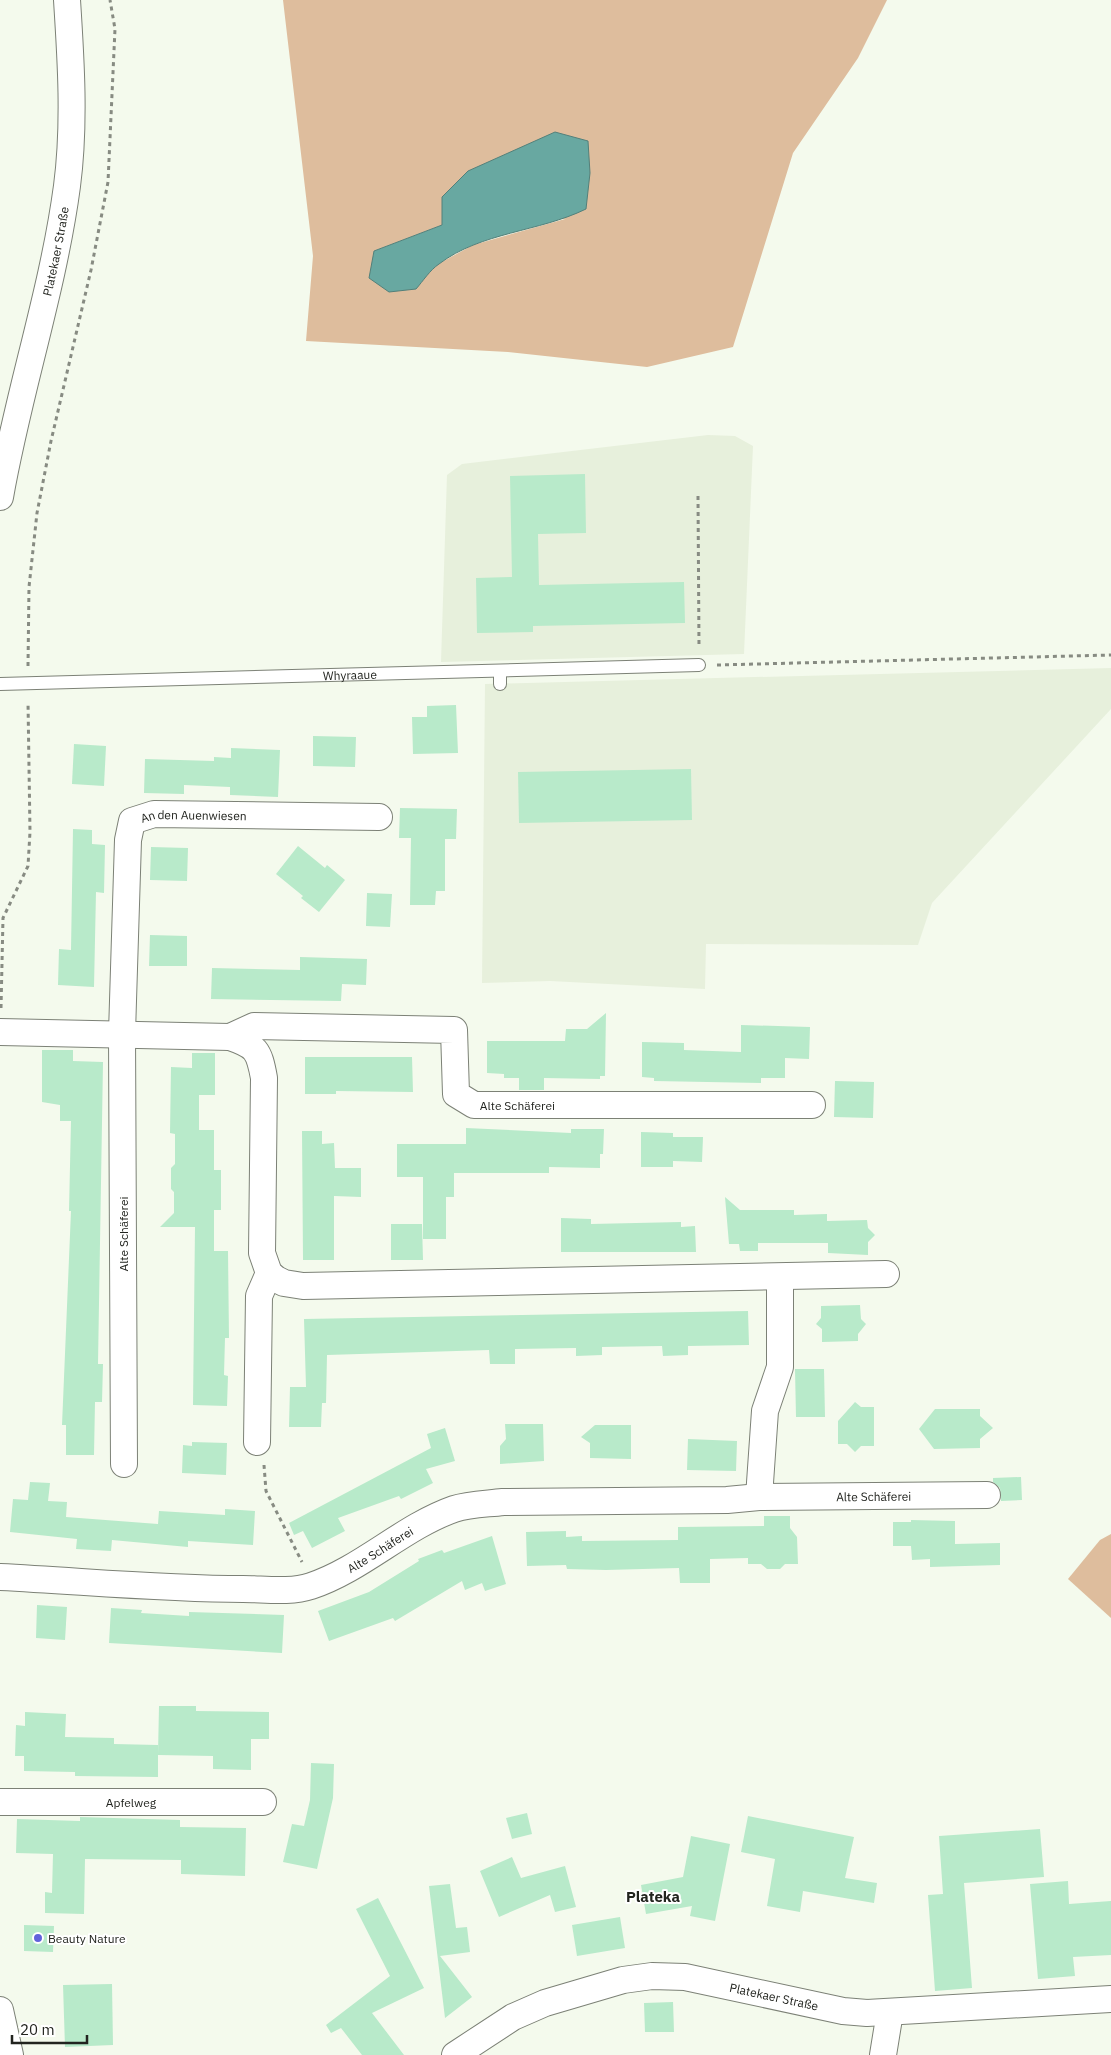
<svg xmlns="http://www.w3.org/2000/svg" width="1111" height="2055" viewBox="0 0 1111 2055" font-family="'IBM Plex Sans',sans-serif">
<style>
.built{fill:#e7f0dc}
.green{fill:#debd9d;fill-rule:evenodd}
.water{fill:#68a8a1;stroke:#53807a}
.building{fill:#b8eaca}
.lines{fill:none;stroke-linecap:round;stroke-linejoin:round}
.lane-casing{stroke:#7c8176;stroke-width:14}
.street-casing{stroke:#7c8176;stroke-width:28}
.path{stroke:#878b82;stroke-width:3;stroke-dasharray:4 4;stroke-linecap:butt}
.lane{stroke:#fff;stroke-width:12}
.street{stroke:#fff;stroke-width:26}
.poi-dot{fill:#6163db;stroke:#fff;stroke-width:2}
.labels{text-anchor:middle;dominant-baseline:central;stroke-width:4;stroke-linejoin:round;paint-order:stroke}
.street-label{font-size:12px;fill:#22241f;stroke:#fff}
.poi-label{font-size:12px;fill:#22241f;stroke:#fff;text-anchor:start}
.quarter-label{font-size:15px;font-weight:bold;fill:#22241f;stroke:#fff}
</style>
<rect width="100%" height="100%" fill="#f4faed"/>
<g class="built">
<path d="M 708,435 L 735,436 L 753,446 L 744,654 L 441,662 L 447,475 L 462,464 Z"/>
<path d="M 1111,668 L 1111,709 L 932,903 L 918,945 L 706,944 L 705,989 L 550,981 L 482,983 L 485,684 Z"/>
</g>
<g class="green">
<path d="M 283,0 L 887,0 L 858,58 L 793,153 L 733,347 L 647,367 L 508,352 L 306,341 L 313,256 ZM 442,197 L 565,219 L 473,245 L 438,264 L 374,251 L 442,225 Z"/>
<path d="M 1111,1534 L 1111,1618 L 1068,1579 L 1100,1540 Z"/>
</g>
<path class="water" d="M 555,132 L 588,141 L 590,173 L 586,209 C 539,232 481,232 439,264 C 430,270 423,281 416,289 L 389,292 L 369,278 L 374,251 L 442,225 L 442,197 L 468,171 Z"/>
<g class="building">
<path d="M 585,474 L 586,533 L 538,534 L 539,585 L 684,582 L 685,623 L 533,626 L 533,632 L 477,633 L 476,578 L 512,577 L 510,476 Z"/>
<path d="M 456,705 L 458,753 L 413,754 L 412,717 L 427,717 L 427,706 Z"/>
<path d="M 313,736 L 356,737 L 355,767 L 313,766 Z"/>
<path d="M 74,744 L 106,746 L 104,786 L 72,784 Z"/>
<path d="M 231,748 L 280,750 L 278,797 L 230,795 L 230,787 L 184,785 L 184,794 L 144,793 L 145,759 L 214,761 L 214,757 L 231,758 Z"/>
<path d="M 691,769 L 692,820 L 519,823 L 518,772 Z"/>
<path d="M 400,808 L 457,809 L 456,839 L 445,839 L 445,891 L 436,891 L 435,905 L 410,905 L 411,838 L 399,838 Z"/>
<path d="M 73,829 L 92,830 L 92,844 L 105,845 L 104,893 L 96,892 L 94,987 L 58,985 L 59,949 L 71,950 Z"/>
<path d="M 298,846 L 325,868 L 327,865 L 345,880 L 319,912 L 301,898 L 303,896 L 276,874 Z"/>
<path d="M 151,847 L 188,848 L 187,881 L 150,880 Z"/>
<path d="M 367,893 L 392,894 L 390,927 L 366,926 Z"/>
<path d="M 150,935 L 187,936 L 187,966 L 149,966 Z"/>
<path d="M 300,957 L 367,959 L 366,985 L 342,984 L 341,1001 L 211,999 L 212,968 L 300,970 Z"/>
<path d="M 606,1013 L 605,1076 L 600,1076 L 600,1079 L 544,1078 L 544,1090 L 519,1090 L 519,1078 L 504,1078 L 504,1074 L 487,1073 L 487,1041 L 565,1041 L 566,1029 L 587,1029 Z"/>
<path d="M 741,1025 L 810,1027 L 809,1059 L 785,1058 L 785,1078 L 761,1078 L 761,1083 L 654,1081 L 654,1078 L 642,1077 L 642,1042 L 684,1043 L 684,1050 L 741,1052 Z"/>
<path d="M 42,1050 L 73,1050 L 73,1061 L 103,1062 L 98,1364 L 103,1364 L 102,1402 L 95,1402 L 94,1455 L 66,1455 L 66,1425 L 62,1425 L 71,1211 L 69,1211 L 71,1121 L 60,1121 L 60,1105 L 42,1102 Z"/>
<path d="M 192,1053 L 215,1053 L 215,1095 L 199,1095 L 199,1130 L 214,1130 L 214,1170 L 221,1170 L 221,1210 L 214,1210 L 214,1251 L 228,1251 L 229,1338 L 225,1338 L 224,1375 L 228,1376 L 227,1406 L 193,1405 L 195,1227 L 160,1227 L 174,1213 L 174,1192 L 171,1189 L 171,1168 L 175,1164 L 175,1134 L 170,1133 L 171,1067 L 192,1068 Z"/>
<path d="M 305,1057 L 412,1057 L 413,1092 L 336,1091 L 336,1094 L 305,1094 Z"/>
<path d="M 835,1081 L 874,1082 L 873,1118 L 834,1117 Z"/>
<path d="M 466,1128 L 571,1133 L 571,1129 L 604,1129 L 603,1154 L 600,1154 L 600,1168 L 549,1167 L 549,1173 L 454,1173 L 454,1197 L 446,1197 L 446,1239 L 423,1239 L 423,1177 L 397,1177 L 397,1144 L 466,1144 Z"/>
<path d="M 302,1131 L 322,1131 L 322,1144 L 334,1143 L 335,1168 L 361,1168 L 361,1197 L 334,1196 L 334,1260 L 303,1260 Z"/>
<path d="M 641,1132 L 673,1133 L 673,1137 L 703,1137 L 702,1162 L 673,1161 L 673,1167 L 641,1167 Z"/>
<path d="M 725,1197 L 740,1210 L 794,1210 L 794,1215 L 827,1214 L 827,1221 L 867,1220 L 868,1228 L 875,1235 L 868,1242 L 868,1255 L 828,1253 L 828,1243 L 758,1243 L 758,1251 L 740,1251 L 739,1244 L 729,1244 Z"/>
<path d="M 561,1218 L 591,1219 L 591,1224 L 681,1222 L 681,1227 L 695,1226 L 696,1252 L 561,1252 Z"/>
<path d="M 391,1224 L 422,1224 L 423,1260 L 391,1260 Z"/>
<path d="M 860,1305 L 861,1319 L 866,1324 L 858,1334 L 858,1341 L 822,1342 L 822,1329 L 816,1324 L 821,1318 L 821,1306 Z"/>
<path d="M 748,1311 L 749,1345 L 688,1346 L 688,1355 L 663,1356 L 662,1346 L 602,1347 L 602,1355 L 576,1356 L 576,1348 L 515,1349 L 515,1364 L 490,1364 L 489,1350 L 327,1355 L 326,1403 L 322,1403 L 321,1427 L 289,1427 L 290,1387 L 306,1387 L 304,1319 Z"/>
<path d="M 795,1369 L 824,1369 L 825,1417 L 796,1417 Z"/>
<path d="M 855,1402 L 861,1407 L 874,1407 L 874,1446 L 861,1446 L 855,1452 L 847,1444 L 838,1444 L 838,1421 Z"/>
<path d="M 935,1409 L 980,1409 L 980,1416 L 993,1428 L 980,1439 L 980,1448 L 934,1449 L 919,1429 Z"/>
<path d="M 505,1424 L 543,1424 L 544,1461 L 500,1464 L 500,1446 L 506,1439 Z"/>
<path d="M 595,1425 L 631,1425 L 631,1459 L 590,1458 L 590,1443 L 581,1437 Z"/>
<path d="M 445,1428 L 455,1461 L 426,1469 L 433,1483 L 401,1499 L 399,1496 L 338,1518 L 345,1531 L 312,1548 L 303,1531 L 294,1535 L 289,1523 L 431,1448 L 427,1434 Z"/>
<path d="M 688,1439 L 737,1441 L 736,1471 L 687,1470 Z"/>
<path d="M 192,1442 L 227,1443 L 226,1475 L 182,1473 L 183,1445 L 192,1446 Z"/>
<path d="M 1021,1477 L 1022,1500 L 1001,1501 L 1000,1488 L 993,1482 L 993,1478 Z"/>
<path d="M 30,1482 L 50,1483 L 48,1501 L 67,1502 L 66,1517 L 158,1524 L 159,1511 L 225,1515 L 225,1509 L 255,1511 L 253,1545 L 188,1541 L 188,1547 L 112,1540 L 111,1551 L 76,1549 L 77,1539 L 10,1532 L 13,1499 L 28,1500 Z"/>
<path d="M 764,1516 L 790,1516 L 790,1528 L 797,1537 L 798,1564 L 785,1564 L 780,1569 L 767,1569 L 761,1564 L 748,1564 L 748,1558 L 710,1559 L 710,1583 L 680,1583 L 679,1568 L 606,1570 L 567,1569 L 566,1565 L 527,1566 L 526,1532 L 566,1531 L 566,1537 L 582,1536 L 582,1541 L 678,1540 L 678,1527 L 764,1526 Z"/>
<path d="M 911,1520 L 955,1521 L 955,1544 L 1000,1543 L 1000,1565 L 930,1567 L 930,1559 L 912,1560 L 911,1546 L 893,1546 L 893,1522 L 911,1522 Z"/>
<path d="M 492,1536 L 506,1584 L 485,1591 L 482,1583 L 465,1590 L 462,1581 L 395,1621 L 393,1618 L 329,1641 L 318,1611 L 369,1592 L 419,1561 L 418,1559 L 442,1550 L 444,1553 Z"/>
<path d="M 37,1605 L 67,1607 L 65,1640 L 36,1638 Z"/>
<path d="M 111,1608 L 142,1610 L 141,1613 L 189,1616 L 189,1612 L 284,1615 L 282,1653 L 109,1643 Z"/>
<path d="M 159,1706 L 196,1706 L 196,1711 L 269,1712 L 269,1739 L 251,1739 L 251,1770 L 213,1769 L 213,1756 L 158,1755 L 158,1777 L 75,1776 L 75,1772 L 24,1771 L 24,1756 L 15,1756 L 16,1725 L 25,1726 L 25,1712 L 66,1714 L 65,1737 L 114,1738 L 114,1744 L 158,1745 L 158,1754 Z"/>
<path d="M 311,1763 L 334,1764 L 333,1798 L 317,1869 L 283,1862 L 292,1824 L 304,1826 L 310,1800 Z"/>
<path d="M 527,1813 L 532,1834 L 512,1839 L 506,1818 Z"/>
<path d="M 748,1816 L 854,1837 L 845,1878 L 877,1883 L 874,1903 L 803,1891 L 800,1912 L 767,1906 L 775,1859 L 741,1852 Z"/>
<path d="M 80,1817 L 180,1820 L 180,1827 L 246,1828 L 245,1876 L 181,1874 L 181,1860 L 85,1859 L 84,1914 L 45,1913 L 45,1892 L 52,1893 L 53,1854 L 16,1853 L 17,1819 L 80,1821 Z"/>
<path d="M 1040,1829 L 1044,1877 L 964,1883 L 972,1988 L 935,1991 L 928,1895 L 943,1894 L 939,1836 Z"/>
<path d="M 691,1836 L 730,1844 L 715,1921 L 690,1916 L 692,1906 L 646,1914 L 641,1885 L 683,1877 Z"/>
<path d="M 512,1857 L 521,1878 L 565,1866 L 576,1907 L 555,1912 L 550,1895 L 499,1917 L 480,1871 Z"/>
<path d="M 1068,1881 L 1069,1904 L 1111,1901 L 1111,1955 L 1073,1957 L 1075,1976 L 1038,1979 L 1030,1884 Z"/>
<path d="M 450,1884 L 456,1928 L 467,1927 L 470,1952 L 440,1956 L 472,1997 L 445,2018 L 429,1886 Z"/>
<path d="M 378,1898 L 424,1988 L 372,2013 L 404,2055 L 362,2055 L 341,2028 L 331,2033 L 326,2025 L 390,1976 L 356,1909 Z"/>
<path d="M 620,1917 L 625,1948 L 577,1956 L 572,1925 Z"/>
<path d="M 24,1925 L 54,1926 L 53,1952 L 24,1951 Z"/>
<path d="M 112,1984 L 113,2045 L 65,2047 L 63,1985 Z"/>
<path d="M 673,2002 L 674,2032 L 645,2032 L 644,2003 Z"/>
</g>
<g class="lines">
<g class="lane-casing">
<g id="lane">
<path id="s1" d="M 0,684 L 699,665"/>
<path d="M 500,684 L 500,671"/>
</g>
</g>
<g class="street-casing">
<g id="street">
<path id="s2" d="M 0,497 C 18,393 53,291 67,186 C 75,125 71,61 67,0"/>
<path d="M 0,1032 L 230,1037 C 256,1046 259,1050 264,1078 L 262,1253 L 269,1273 L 276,1279 L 284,1283 L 303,1286 L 886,1274"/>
<path id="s3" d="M 230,1037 L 254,1026 L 454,1030 L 456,1094 L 474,1105 L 812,1105"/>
<path d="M 257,1442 L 259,1296 L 269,1273"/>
<path id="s4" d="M 124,1464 L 122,1033 L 128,840 L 132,821 L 154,814 L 379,817"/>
<path d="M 759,1497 L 765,1411 L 780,1367 L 780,1277"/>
<path id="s5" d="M 0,1577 C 81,1581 162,1589 243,1589 C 264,1589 290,1593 311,1586 C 362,1569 403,1527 454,1509 C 469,1504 487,1504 503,1502 L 727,1500 L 759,1497 L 987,1495"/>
<path id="s6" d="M 0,1802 L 263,1802"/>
<path d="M 0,2010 L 10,2055"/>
<path id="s7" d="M 455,2055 L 513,2017 L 545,2003 L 623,1980 L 652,1976 L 685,1977 L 843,2011 L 867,2013 L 1111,1999"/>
<path d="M 883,2055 L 890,2012"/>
</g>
</g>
<g class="path">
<path d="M 698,496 L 699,647"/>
<path d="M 717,665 L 1111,655"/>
<path d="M 28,666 L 29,587 L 37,513 L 51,441 L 91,270 L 108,182 L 115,29 L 110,0"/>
<path d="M 1,1008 L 3,918 L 28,866 L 30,832 L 28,702"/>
<path d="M 264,1465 L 266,1491 L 302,1562"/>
</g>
<use href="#lane" class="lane"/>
<use href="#street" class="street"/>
</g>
<circle class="poi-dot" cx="38" cy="1938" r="5"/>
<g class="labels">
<g class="street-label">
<text stroke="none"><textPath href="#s2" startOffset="252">Platekaer Straße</textPath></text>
<text stroke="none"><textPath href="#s1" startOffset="350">Whyraaue</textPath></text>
<text stroke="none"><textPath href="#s4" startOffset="706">An den Auenwiesen</textPath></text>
<text stroke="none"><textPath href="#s3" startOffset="355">Alte Schäferei</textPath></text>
<text transform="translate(123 1234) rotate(-90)">Alte Schäferei</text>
<text stroke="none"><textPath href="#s5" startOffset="895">Alte Schäferei</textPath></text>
<text stroke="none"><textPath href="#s5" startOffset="390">Alte Schäferei</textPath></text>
<text stroke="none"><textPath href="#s6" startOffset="131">Apfelweg</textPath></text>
<text stroke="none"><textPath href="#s7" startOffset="339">Platekaer Straße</textPath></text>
</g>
<g class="poi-label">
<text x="48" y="1938">Beauty Nature</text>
</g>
<g class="quarter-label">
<text x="653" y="1896">Plateka</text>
</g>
</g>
<path d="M12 2035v8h75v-8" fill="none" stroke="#22241f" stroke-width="2.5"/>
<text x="20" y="2035" font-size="15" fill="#22241f" stroke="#ffffff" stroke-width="4" paint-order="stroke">20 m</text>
</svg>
